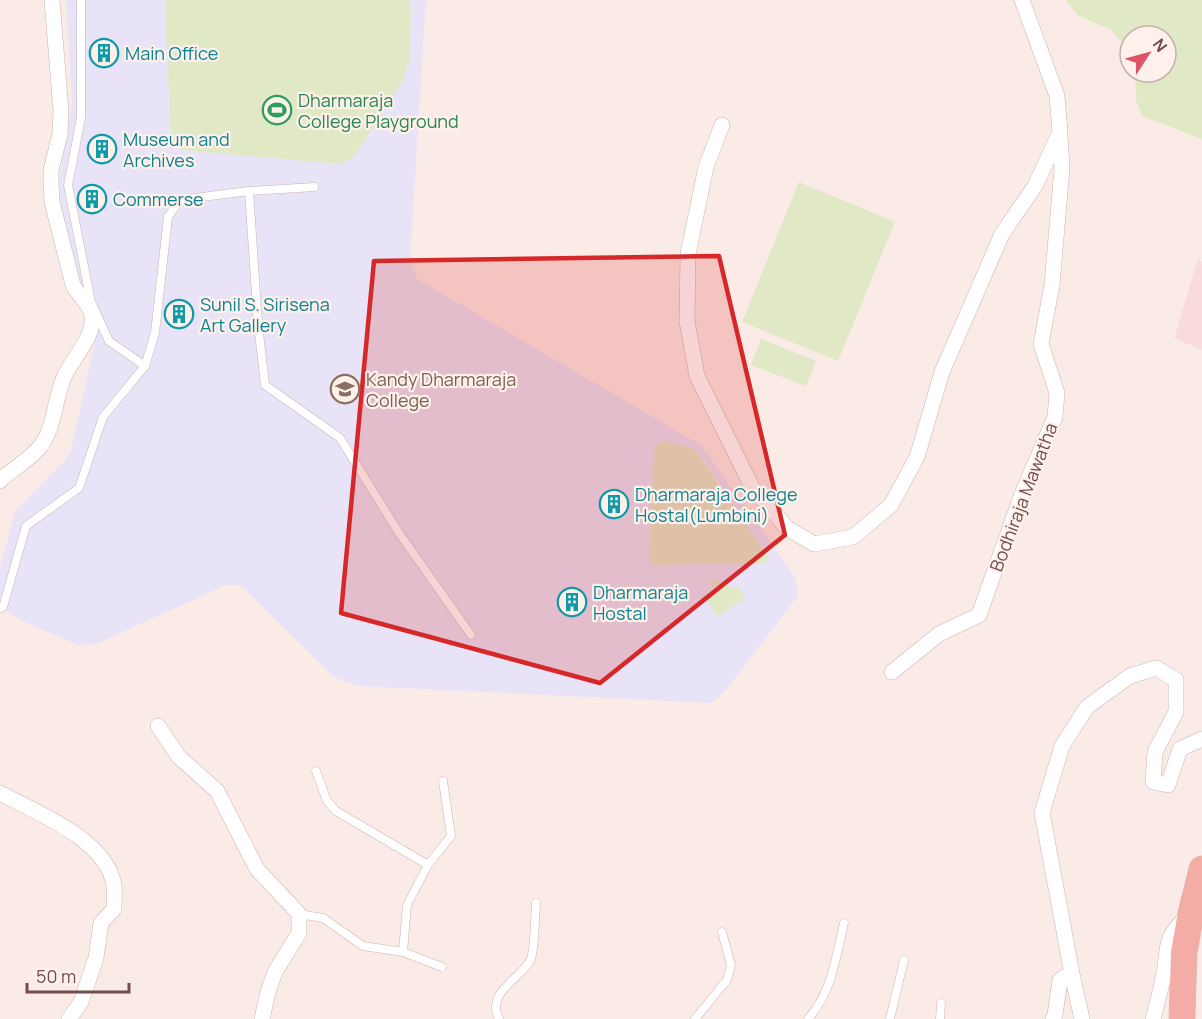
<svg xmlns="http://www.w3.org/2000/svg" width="1202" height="1019" viewBox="0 0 1202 1019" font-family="Manrope,sans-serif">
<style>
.commercial{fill:#fadbdd}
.education{fill:#e8e3f7;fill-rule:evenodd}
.green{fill:#e0e8c6}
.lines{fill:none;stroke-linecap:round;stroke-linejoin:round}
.service-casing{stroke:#ceb3b0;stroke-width:9}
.minor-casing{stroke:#ceb3b0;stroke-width:16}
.trunk-casing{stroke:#d5caca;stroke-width:27}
.service{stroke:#fff;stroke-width:8}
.minor{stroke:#fff;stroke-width:15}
.trunk{stroke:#f3ada6;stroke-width:26}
.marked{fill:#d62828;fill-opacity:0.2;stroke:#d62828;stroke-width:4.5;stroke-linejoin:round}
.labels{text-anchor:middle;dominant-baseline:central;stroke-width:4.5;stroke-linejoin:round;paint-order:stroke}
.culture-label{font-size:18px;fill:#0d838f;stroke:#fef1ec;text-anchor:start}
.leisure-label{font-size:18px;fill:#27864d;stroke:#fef1ec;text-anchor:start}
.education-label{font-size:18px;fill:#785e54;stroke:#fef1ec;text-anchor:start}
.street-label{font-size:18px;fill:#734d4d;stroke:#fef1ec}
</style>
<rect width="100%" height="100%" fill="#fbebe6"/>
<path class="commercial" d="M 1198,259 L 1202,262 L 1202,350 L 1174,338 Z"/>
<path class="education" d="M 66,0 L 165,0 L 171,139 L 411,12 L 409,0 L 426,0 L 410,261 L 417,279 L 701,445 L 795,577 L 798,596 L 725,691 L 712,703 L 358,686 L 334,677 L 240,585 L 226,585 L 96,644 L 78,645 L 16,618 L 9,613 L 0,596 L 0,568 L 15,512 L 64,462 L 71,451 L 95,340 L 57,191 L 72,102 ZM 689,447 L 698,452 L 768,557 Z"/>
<g class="green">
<path d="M 165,0 L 409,0 L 411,12 L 410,58 L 402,82 L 354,157 L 341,164 L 181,150 L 171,139 Z"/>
<path d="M 1066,0 L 1202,0 L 1202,139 L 1142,116 L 1136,100 L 1135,72 L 1166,72 L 1166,36 L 1130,36 L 1130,51 L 1111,30 L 1077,15 Z"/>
<path d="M 799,182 L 895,222 L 838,361 L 742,322 Z"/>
<path d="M 761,339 L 816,361 L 806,386 L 751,365 Z"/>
<path d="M 665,441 L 689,447 L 697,452 L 768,557 L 766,563 L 653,565 L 649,558 L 654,449 L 659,442 Z"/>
<path d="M 716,578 L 722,586 L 727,583 L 731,589 L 737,586 L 745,598 L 718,617 L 704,597 L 715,590 L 709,582 Z"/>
</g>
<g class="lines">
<g class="service-casing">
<g id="service">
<path d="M 81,0 L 81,118 L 68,185 L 91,302 L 109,341 L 145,366"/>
<path d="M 249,191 L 258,324 L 265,385 L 340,438 L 399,533 L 471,635"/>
<path d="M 0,608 L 3,607 L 26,526 L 79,488 L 103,417 L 145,366 L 155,333 L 168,217 L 177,204 L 194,198 L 249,191 L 314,187"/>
<path d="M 316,771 L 327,801 L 336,811 L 428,865"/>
<path d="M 299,914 L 323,918 L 363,946 L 403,952 L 442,967"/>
<path d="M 403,952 L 407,905 L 428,865 L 451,836 L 443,781"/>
<path d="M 499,1019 C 486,992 518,981 530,961 C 535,953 535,915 536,903"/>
<path d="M 695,1019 L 727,980 L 731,965 L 722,932"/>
<path d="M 808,1019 C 832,992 836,957 844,923"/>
<path d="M 890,1019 L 904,960"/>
<path d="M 940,1019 L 941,1003"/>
</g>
</g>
<g class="minor-casing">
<g id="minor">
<path d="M 722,125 L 706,167 L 688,254 L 687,321 L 697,376 L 753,489 L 787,528 L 814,544 L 853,537 L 891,505 L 917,457 L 942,372 L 1002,234 L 1035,186 L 1060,132 L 1057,96 L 1022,0"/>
<path d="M 0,481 L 2,478 C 14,469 28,460 38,449 C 56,429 54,397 65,375 C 74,356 94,338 92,316 C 91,305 78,295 73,285 L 52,202 L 51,184 L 51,170 L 60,134 L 61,111 L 52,0"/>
<path d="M 892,672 L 939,634 L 979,615 L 1022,494 L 1055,417 L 1057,393 L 1041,344 L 1052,285 L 1062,168 L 1060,135"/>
<path d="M 158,726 L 179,757 L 217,791 L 257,869 L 299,914 L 299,933 L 275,972 L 268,992 L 262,1019"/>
<path d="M 0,793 C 37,813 106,839 114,885 C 115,892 114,901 114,909 L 101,923 L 96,958 L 81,1002 L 69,1019"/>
<path d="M 1073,979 L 1042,813 L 1062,746 L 1087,707 L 1130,676 L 1156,668 L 1176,680 L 1176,712 L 1155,752 L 1153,782 L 1168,785 L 1180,749 L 1202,739"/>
<path d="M 1053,1019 L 1055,1015 L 1060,980 L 1066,976 L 1073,979 L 1082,1019"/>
<path d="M 1153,1019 C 1157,1004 1161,988 1164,973 C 1169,941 1164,939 1189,914"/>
</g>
</g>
<g class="trunk-casing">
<path id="trunk" d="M 1182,1019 L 1184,953 L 1191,913 L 1202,869"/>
</g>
<use href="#service" class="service"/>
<use href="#minor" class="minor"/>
<use href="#trunk" class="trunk"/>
</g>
<path class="marked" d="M 719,256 L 785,535 L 600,683 L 341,613 L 374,261 Z"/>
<defs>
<g id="building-ring" transform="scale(1.5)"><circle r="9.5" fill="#fef1ec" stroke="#0f9aa8" stroke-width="1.5"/><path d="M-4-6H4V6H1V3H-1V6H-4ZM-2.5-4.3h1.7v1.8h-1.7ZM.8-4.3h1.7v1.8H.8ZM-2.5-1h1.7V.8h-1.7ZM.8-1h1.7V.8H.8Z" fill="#0f9aa8"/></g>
<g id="stadium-ring" transform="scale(1.5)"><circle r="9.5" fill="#fef1ec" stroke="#2e9e5b" stroke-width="1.5"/><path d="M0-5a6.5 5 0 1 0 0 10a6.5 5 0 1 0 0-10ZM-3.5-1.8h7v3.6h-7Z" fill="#2e9e5b"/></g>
<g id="school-ring" transform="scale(1.5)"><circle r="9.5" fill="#fef1ec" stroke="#8d6e63" stroke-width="1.5"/><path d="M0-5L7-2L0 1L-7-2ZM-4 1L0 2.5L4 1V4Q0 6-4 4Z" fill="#8d6e63"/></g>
</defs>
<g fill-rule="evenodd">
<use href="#building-ring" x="104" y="53"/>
<use href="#stadium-ring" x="277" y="110"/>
<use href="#building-ring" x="102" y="149"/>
<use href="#building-ring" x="92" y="199"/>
<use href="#building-ring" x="179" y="314"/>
<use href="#school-ring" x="345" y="389"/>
<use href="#building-ring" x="614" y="504"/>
<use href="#building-ring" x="572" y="602"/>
</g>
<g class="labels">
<g class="culture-label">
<text x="125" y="53">Main Office</text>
<text x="123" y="139">Museum and<tspan x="123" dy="21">Archives</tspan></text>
<text x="113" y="199">Commerse</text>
<text x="200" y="304">Sunil S. Sirisena<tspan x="200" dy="21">Art Gallery</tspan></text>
<text x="635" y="494">Dharmaraja College<tspan x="635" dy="21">Hostal(Lumbini)</tspan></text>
<text x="593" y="592">Dharmaraja<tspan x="593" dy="21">Hostal</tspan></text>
</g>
<g class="leisure-label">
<text x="298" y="100">Dharmaraja<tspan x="298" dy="21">College Playground</tspan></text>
</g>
<g class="education-label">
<text x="366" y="379">Kandy Dharmaraja<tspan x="366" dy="21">College</tspan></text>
</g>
<g class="street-label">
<text transform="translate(1023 497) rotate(-69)">Bodhiraja Mawatha</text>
</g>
</g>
<g transform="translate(1148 54) rotate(54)"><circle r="28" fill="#fef1ec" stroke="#c6afac" stroke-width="1.5"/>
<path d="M0-4.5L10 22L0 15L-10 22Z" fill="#dd5367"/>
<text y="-9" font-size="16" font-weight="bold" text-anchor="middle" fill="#734d4d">N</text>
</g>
<path d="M27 983v9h102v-9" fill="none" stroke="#734d4d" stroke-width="3"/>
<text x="36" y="983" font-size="18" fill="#734d4d" stroke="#fef1ec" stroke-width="4.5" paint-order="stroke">50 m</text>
</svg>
